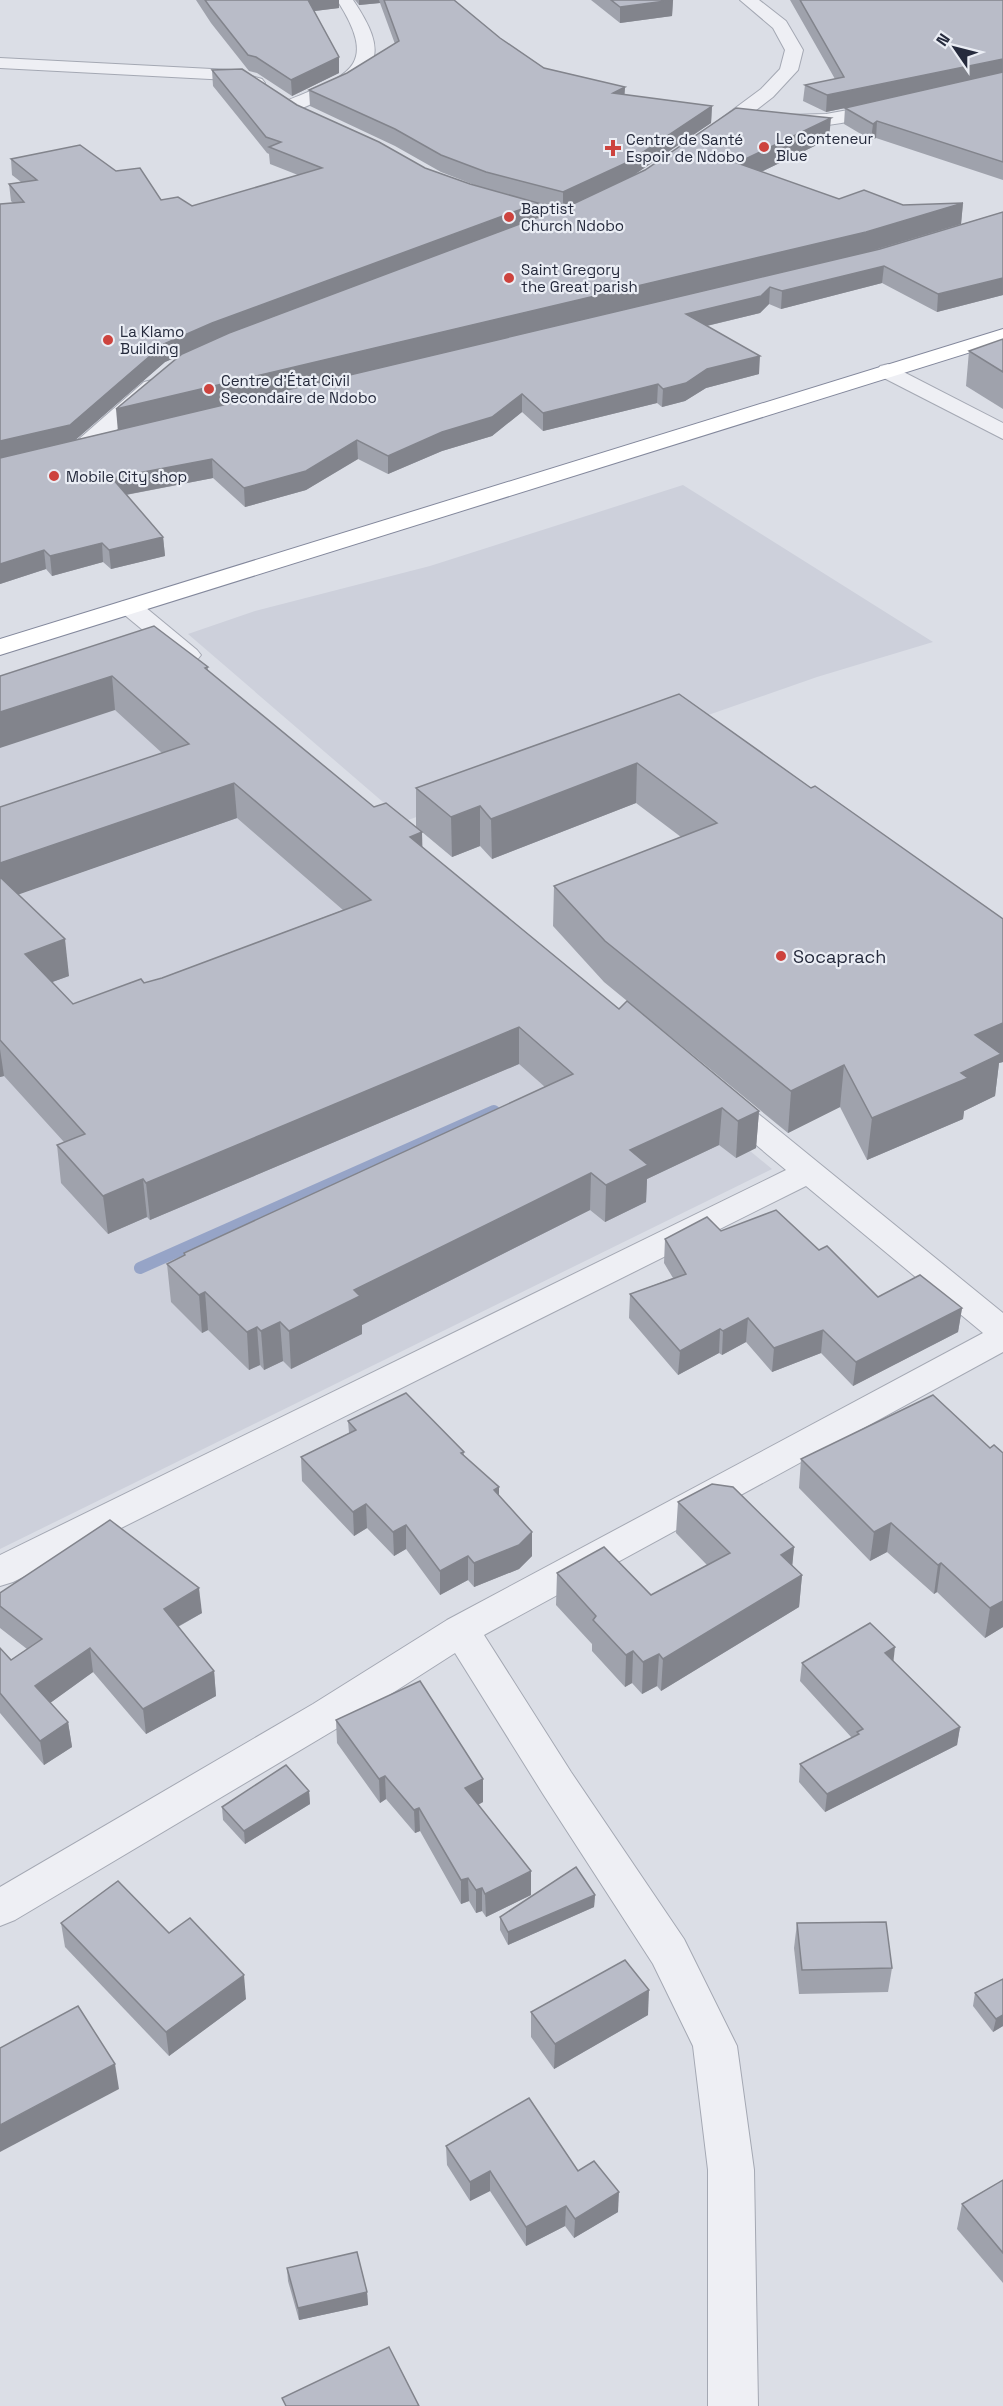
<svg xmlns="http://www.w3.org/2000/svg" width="1003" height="2406" viewBox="0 0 1003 2406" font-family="'Space Grotesk',sans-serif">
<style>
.built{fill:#cdd0db}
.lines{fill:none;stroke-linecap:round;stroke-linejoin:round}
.stream{stroke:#96a4c7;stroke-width:12}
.minor-casing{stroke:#a4a8b3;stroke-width:2}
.highway-casing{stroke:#83889c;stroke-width:2}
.minor{fill:#eeeff4;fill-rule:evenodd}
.highway{fill:#fff;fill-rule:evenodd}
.wall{fill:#9fa2ac;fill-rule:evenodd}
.shaded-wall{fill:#82848c}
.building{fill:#b9bcc8;stroke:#82848c;stroke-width:1.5}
.poi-dot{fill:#cd433e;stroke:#eaedf4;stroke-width:2}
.labels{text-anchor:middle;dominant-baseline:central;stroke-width:4.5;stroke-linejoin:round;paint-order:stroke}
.far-poi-label{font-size:15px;fill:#252a3c;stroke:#eaedf4;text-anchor:start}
.poi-label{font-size:18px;fill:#252a3c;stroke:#eaedf4;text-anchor:start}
</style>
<rect width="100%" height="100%" fill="#dbdee6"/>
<g class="built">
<path d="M 683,485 L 933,642 L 817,677 L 405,821 L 188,634 L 255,611 L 430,566 Z"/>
<path d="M 208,703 L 772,1169 L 0,1549 L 0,706 Z"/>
</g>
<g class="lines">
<path class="stream" d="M 140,1268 L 494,1111"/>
<g class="minor-casing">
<g id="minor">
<path d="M 337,0 L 353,0 C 389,53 381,73 323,98 C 311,104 297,113 284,110 L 281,106 L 284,102 C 345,76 382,70 337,0 Z"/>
<path d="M 740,0 L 759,0 L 786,21 L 803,50 L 798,70 L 773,97 L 717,140 L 703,140 L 701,136 L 703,132 L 761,89 L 780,69 L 785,50 L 773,28 Z"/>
<path d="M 0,58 L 231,70 L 262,79 L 265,83 L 256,88 L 229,80 L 0,68 Z"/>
<path d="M 887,103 L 893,104 L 896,108 L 893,112 C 875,117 789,137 778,121 L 787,115 L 826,114 Z"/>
<path d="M 495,193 L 572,215 L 575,219 L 572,223 L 565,225 L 488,203 L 485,199 L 488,195 Z"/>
<path d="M 888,364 L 1003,423 L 1003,439 L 880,376 L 877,371 L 880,366 Z"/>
<path d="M 152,380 L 160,382 L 163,387 L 160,392 L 87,456 L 71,456 L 68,451 L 71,446 L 144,382 Z"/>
<path d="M 130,600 L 139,602 L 197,650 L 201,655 L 197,660 L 188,663 L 179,660 L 121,612 L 118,607 L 121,602 Z"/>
<path d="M 723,1091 L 734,1094 L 1003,1313 L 1003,1352 L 484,1635 L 571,1772 L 684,1939 L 737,2046 L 754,2170 L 758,2406 L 708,2406 L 708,2170 L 693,2046 L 653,1964 L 543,1794 L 455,1653 L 341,1726 L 15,1920 L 0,1926 L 0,1887 L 313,1704 L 447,1620 L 983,1333 L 806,1186 L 13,1582 L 0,1586 L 0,1555 L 786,1170 L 712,1108 L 707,1101 L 712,1094 Z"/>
</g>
</g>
<g class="highway-casing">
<path id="highway" d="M 1003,329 L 1003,342 L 0,655 L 0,639 Z"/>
</g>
<use href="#minor" class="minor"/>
<use href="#highway" class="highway"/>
</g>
<g class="wall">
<path d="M 196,0 L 339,0 L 339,8 L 314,11 L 339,57 L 339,73 L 292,96 L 257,73 L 249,71 L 211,23 Z"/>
<path d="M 355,0 L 454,0 L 500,38 L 544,68 L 625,87 L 624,95 L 712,106 L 711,123 L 632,176 L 829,139 L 761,172 L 839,199 L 903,205 L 963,203 L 961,224 L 866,252 L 1003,212 L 1003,295 L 937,312 L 882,283 L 781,309 L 769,304 L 760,313 L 707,326 L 759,374 L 706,388 L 685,401 L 662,407 L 657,403 L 543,431 L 522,412 L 492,436 L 442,451 L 388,474 L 358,459 L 306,490 L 245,507 L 213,478 L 126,495 L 163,537 L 165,556 L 111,569 L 103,562 L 52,576 L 46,569 L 0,584 L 13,203 L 11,201 L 9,184 L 21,182 L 12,175 L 11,159 L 116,171 L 161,200 L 192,206 L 298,175 L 270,164 L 269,154 L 267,153 L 213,86 L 212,70 L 297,105 L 425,168 L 470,184 L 485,189 L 441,172 L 395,146 L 310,106 L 309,90 L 347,73 L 395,44 L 380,3 L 359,5 ZM 489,190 L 560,209 L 538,217 L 538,203 ZM 179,356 L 118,430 L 75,440 L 165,362 Z"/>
<path d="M 591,0 L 673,0 L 672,16 L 620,23 Z"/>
<path d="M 790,0 L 1003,0 L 1003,180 L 876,138 L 871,140 L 844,124 L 845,108 L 850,107 L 826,112 L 803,101 L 805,85 L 835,79 Z"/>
<path d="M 1003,339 L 1003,409 L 966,386 L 969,351 Z"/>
<path d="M 208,667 L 208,671 L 374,807 L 422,832 L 422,847 L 619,1009 L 759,1111 L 756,1148 L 736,1158 L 719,1145 L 647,1179 L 646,1202 L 605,1222 L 590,1210 L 362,1325 L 362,1334 L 291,1369 L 283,1361 L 264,1370 L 260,1365 L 249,1370 L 208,1330 L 202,1333 L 171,1302 L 167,1264 L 184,1256 L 184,1253 L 545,1087 L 519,1064 L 150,1220 L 147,1217 L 108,1234 L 61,1183 L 57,1145 L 64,1142 L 4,1076 L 0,1077 L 0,807 L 162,753 L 115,710 L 0,676 ZM 237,818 L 343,910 L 162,978 L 73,1004 L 52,982 L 69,976 L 18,894 Z"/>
<path d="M 679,694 L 811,788 L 1003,919 L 1003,1062 L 999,1063 L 995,1096 L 964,1111 L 963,1119 L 867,1160 L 840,1107 L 788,1133 L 604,982 L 553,926 L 554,886 L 681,837 L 636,803 L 492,859 L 480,846 L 452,857 L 416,827 L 416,788 Z"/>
<path d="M 721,1231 L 819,1250 L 878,1297 L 962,1308 L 958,1332 L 853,1386 L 821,1353 L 772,1372 L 746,1342 L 722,1355 L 719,1353 L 678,1375 L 629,1318 L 630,1294 L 673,1278 L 664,1263 L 665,1239 Z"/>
<path d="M 933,1395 L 1003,1627 L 985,1638 L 937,1592 L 934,1594 L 887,1552 L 870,1561 L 799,1488 L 801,1459 Z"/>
<path d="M 348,1421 L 464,1452 L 464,1455 L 499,1495 L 532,1556 L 519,1569 L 474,1587 L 468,1580 L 440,1595 L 406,1549 L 394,1556 L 367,1528 L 354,1536 L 302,1481 L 301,1457 L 349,1433 Z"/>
<path d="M 678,1502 L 794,1547 L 792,1565 L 802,1575 L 799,1607 L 661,1691 L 657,1686 L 642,1694 L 632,1683 L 625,1687 L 592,1651 L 592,1644 L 556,1605 L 557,1573 L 651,1595 L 707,1565 L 676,1533 Z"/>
<path d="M 0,1593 L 202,1613 L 178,1627 L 214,1671 L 216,1696 L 146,1734 L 93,1672 L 50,1703 L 68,1722 L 72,1747 L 44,1765 L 0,1713 L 0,1648 L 11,1660 L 27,1649 L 0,1628 Z"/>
<path d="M 893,1661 L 960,1727 L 957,1745 L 825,1812 L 799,1782 L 800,1764 L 852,1738 L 800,1681 L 802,1663 Z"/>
<path d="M 336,1720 L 483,1802 L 478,1805 L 531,1895 L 486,1917 L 482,1911 L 476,1913 L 469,1901 L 461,1904 L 420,1831 L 415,1833 L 386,1799 L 380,1803 L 337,1743 Z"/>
<path d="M 309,1791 L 310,1804 L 245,1844 L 223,1820 L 222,1807 Z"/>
<path d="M 595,1895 L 594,1907 L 508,1945 L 500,1930 L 500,1917 Z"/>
<path d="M 61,1923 L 169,1933 L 246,1999 L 169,2056 L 65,1947 Z"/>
<path d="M 797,1923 L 892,1968 L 888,1992 L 799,1994 L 794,1948 Z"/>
<path d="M 1003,1979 L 1003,2026 L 993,2032 L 973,2006 L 975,1993 Z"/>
<path d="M 531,2012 L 648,2015 L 554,2069 L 531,2037 Z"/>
<path d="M 446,2146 L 578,2171 L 618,2212 L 574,2238 L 565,2226 L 526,2246 L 490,2191 L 470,2201 L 447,2165 Z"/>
<path d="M 1003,2180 L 1003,2283 L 957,2229 L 962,2204 Z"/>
<path d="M 287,2268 L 367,2292 L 368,2305 L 299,2320 L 288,2281 Z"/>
</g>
<g class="shaded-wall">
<path d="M 306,0 L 339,0 L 339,8 L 307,12 Z"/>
<path d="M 359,0 L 379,0 L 380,3 L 359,5 Z"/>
<path d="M 673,0 L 672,16 L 620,23 L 620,7 Z"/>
<path d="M 339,57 L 339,73 L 292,96 L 291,80 Z"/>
<path d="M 1003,59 L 1003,75 L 826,112 L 827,95 Z"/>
<path d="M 625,87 L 624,103 L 613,93 Z"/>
<path d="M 712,106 L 711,123 L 628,179 L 563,210 L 563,192 Z"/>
<path d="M 831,118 L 829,139 L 736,184 L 737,163 Z"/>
<path d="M 877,121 L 876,138 L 871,140 L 873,124 Z"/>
<path d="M 538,203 L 538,220 L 213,341 L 165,362 L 72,443 L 0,460 L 0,441 L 164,344 L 212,323 Z"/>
<path d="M 963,203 L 961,224 L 864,253 L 118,432 L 116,409 Z"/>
<path d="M 884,266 L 882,283 L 781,309 L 782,291 Z"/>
<path d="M 1003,278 L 1003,295 L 937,312 L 938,294 Z"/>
<path d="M 770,287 L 769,304 L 760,313 L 685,331 L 686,314 Z"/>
<path d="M 760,356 L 759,374 L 706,388 L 685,401 L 662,407 L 663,389 L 707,369 Z"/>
<path d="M 658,384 L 657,403 L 543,431 L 543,413 Z"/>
<path d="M 522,394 L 522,412 L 492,436 L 442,451 L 388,474 L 388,456 Z"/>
<path d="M 357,440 L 358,459 L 306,490 L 245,507 L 244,488 Z"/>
<path d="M 212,459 L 213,478 L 114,497 L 112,478 Z"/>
<path d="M 163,537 L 165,556 L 111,569 L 109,550 Z"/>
<path d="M 102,543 L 103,562 L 52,576 L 50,556 Z"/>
<path d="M 44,550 L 46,569 L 0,584 L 0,564 Z"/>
<path d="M 112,676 L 115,710 L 0,748 L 0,712 Z"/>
<path d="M 637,763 L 636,803 L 492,859 L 491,819 Z"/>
<path d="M 234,783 L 237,818 L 0,901 L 0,863 Z"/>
<path d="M 480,806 L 480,846 L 452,857 L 451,817 Z"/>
<path d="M 422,832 L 423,868 L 410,837 Z"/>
<path d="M 65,939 L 69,976 L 30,990 L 25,954 Z"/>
<path d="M 1003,1023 L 1003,1062 L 999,1063 L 995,1096 L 964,1111 L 963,1119 L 867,1160 L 872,1118 L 961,1073 L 975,1035 Z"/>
<path d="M 519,1027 L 519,1064 L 150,1220 L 146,1183 Z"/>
<path d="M 0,1049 L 4,1076 L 0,1077 Z"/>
<path d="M 844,1065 L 840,1107 L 788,1133 L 791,1091 Z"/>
<path d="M 722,1108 L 719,1145 L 647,1179 L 646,1202 L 605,1222 L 606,1185 L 630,1150 Z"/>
<path d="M 759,1111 L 756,1148 L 736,1158 L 738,1121 Z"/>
<path d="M 591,1173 L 590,1210 L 362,1325 L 362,1334 L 291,1369 L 289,1331 L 354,1290 Z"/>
<path d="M 143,1179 L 147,1217 L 108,1234 L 103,1196 Z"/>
<path d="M 205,1292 L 208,1330 L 202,1333 L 199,1295 Z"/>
<path d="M 962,1308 L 958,1332 L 853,1386 L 856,1362 Z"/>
<path d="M 748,1318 L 746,1342 L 722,1355 L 723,1331 Z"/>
<path d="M 280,1322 L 283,1361 L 264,1370 L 261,1331 Z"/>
<path d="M 257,1327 L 260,1365 L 249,1370 L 247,1332 Z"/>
<path d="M 720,1329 L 719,1353 L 678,1375 L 680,1351 Z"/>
<path d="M 823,1330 L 821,1353 L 772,1372 L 774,1348 Z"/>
<path d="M 499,1487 L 499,1511 L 494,1490 Z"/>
<path d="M 366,1504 L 367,1528 L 354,1536 L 353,1512 Z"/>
<path d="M 891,1523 L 887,1552 L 870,1561 L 874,1532 Z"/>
<path d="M 406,1525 L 406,1549 L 394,1556 L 393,1532 Z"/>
<path d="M 532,1532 L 532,1556 L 519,1569 L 474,1587 L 474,1563 Z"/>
<path d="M 794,1547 L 791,1579 L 781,1555 Z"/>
<path d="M 468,1556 L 468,1580 L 440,1595 L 440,1571 Z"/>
<path d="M 941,1563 L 937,1592 L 934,1594 L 938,1565 Z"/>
<path d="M 802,1575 L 799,1607 L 661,1691 L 663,1659 Z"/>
<path d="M 199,1588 L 202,1613 L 166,1633 L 164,1609 Z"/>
<path d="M 1003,1601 L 1003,1627 L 985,1638 L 990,1608 Z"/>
<path d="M 895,1647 L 893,1665 L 885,1653 Z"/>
<path d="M 90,1648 L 93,1672 L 39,1711 L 35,1686 Z"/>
<path d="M 633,1651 L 632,1683 L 625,1687 L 626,1655 Z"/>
<path d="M 659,1654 L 657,1686 L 642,1694 L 643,1662 Z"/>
<path d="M 214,1671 L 216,1696 L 146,1734 L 143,1709 Z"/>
<path d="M 68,1722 L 72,1747 L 44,1765 L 40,1741 Z"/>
<path d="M 960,1727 L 957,1745 L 825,1812 L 827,1794 Z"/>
<path d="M 385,1776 L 386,1799 L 380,1803 L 379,1779 Z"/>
<path d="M 483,1779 L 483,1802 L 465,1811 L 465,1788 Z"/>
<path d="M 309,1791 L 310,1804 L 245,1844 L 244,1831 Z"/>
<path d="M 419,1808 L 420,1831 L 415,1833 L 414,1810 Z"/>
<path d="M 531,1871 L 531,1895 L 486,1917 L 485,1894 Z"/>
<path d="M 468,1878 L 469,1901 L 461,1904 L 461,1880 Z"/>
<path d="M 482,1888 L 482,1911 L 476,1913 L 476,1890 Z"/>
<path d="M 595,1895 L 594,1907 L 508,1945 L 508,1932 Z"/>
<path d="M 244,1975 L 246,1999 L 169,2056 L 166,2032 Z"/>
<path d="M 649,1990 L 648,2015 L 554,2069 L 555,2044 Z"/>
<path d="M 1003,2015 L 1003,2026 L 993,2032 L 996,2019 Z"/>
<path d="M 115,2064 L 119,2089 L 0,2152 L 0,2125 Z"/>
<path d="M 490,2171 L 490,2191 L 470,2201 L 470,2182 Z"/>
<path d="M 619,2192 L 618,2212 L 574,2238 L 575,2219 Z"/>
<path d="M 566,2206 L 565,2226 L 526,2246 L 526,2227 Z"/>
<path d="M 367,2292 L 368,2305 L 299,2320 L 298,2308 Z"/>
</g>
<g class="building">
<path d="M 205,0 L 308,0 L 339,57 L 291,80 L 256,57 L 248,55 L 210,7 Z"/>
<path d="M 384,0 L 454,0 L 500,38 L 544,68 L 625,87 L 613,93 L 712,106 L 628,162 L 563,192 L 486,172 L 441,155 L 395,129 L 309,90 L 347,73 L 399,41 Z"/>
<path d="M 611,0 L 673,0 L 620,7 Z"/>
<path d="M 800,0 L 1003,0 L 1003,59 L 827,95 L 805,85 L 844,77 Z"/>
<path d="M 242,69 L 297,105 L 379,142 L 425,168 L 470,184 L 538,203 L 212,323 L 164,344 L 70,425 L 0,441 L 0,204 L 24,202 L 9,184 L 37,180 L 11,159 L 80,145 L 116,171 L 140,168 L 161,200 L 178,197 L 192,206 L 322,168 L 269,147 L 281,142 L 266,137 L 212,70 Z"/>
<path d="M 1003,72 L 1003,162 L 877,121 L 873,124 L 845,108 Z"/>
<path d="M 736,108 L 831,118 L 737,163 L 839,199 L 864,190 L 903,205 L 963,203 L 866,232 L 116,409 L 182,354 L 229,333 L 573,204 L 645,170 Z"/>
<path d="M 1003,212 L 1003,278 L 938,294 L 884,266 L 782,291 L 770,287 L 761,296 L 686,314 L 760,356 L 707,369 L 686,383 L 663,389 L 658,384 L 543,413 L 522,394 L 492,417 L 442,432 L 388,456 L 357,440 L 306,471 L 244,488 L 212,459 L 112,478 L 163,537 L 109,550 L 102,543 L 50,556 L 44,550 L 0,564 L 0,458 L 880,249 Z"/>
<path d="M 1003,339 L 1003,372 L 969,351 Z"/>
<path d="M 154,626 L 208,667 L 205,668 L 374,807 L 386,803 L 422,832 L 410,837 L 619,1009 L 627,1001 L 759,1111 L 738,1121 L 722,1108 L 630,1150 L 648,1165 L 606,1185 L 591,1173 L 354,1290 L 360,1296 L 289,1331 L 280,1322 L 261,1331 L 257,1327 L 247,1332 L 205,1292 L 199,1295 L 167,1264 L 185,1255 L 184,1253 L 573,1074 L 519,1027 L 146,1183 L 143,1179 L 103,1196 L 57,1145 L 85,1134 L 0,1040 L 0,877 L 65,939 L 25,954 L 73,1004 L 141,979 L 144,983 L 162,978 L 371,900 L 234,783 L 0,863 L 0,807 L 189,744 L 112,676 L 0,712 L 0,676 Z"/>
<path d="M 679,694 L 811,788 L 815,786 L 1003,919 L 1003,1023 L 975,1035 L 1001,1054 L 961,1073 L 968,1078 L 872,1118 L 844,1065 L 791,1091 L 605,941 L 554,886 L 717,823 L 637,763 L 491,819 L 480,806 L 451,817 L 416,788 Z"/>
<path d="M 776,1210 L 819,1250 L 827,1246 L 878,1297 L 920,1275 L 962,1308 L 856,1362 L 823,1330 L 774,1348 L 748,1318 L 723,1331 L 720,1329 L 680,1351 L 630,1294 L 686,1274 L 665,1239 L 707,1217 L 721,1231 Z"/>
<path d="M 406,1393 L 464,1452 L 461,1453 L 499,1487 L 494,1490 L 532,1532 L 519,1545 L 474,1563 L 468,1556 L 440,1571 L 406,1525 L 393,1532 L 366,1504 L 353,1512 L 301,1457 L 356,1430 L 348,1421 Z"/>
<path d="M 933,1395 L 990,1448 L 994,1445 L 1003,1453 L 1003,1601 L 990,1608 L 941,1563 L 938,1565 L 891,1523 L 874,1532 L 801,1459 Z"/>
<path d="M 712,1484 L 733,1487 L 794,1547 L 781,1555 L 802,1575 L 663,1659 L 659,1654 L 643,1662 L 633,1651 L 626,1655 L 593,1620 L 596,1616 L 557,1573 L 604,1547 L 651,1595 L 730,1553 L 678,1502 Z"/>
<path d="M 110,1520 L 199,1588 L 164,1609 L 214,1671 L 143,1709 L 90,1648 L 35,1686 L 68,1722 L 40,1741 L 0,1693 L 0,1648 L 11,1660 L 42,1639 L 0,1606 L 0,1593 Z"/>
<path d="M 870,1623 L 895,1647 L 885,1653 L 960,1727 L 827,1794 L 800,1764 L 859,1734 L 857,1732 L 863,1729 L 802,1663 Z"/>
<path d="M 420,1681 L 483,1779 L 465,1788 L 531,1871 L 485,1894 L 482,1888 L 476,1890 L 468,1878 L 461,1880 L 419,1808 L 414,1810 L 385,1776 L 379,1779 L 336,1720 Z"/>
<path d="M 286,1765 L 309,1791 L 244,1831 L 222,1807 Z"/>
<path d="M 576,1867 L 595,1895 L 508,1932 L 500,1917 Z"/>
<path d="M 118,1881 L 169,1933 L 190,1918 L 244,1975 L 166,2032 L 61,1923 Z"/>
<path d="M 886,1922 L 892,1968 L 802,1970 L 797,1923 Z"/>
<path d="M 625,1960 L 649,1990 L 555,2044 L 531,2012 Z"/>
<path d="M 1003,1979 L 1003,2015 L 996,2019 L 975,1993 Z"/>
<path d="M 78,2006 L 115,2064 L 0,2125 L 0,2048 Z"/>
<path d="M 529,2098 L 578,2171 L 594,2161 L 619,2192 L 575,2219 L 566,2206 L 526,2227 L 490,2171 L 470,2182 L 446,2146 Z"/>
<path d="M 1003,2180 L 1003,2253 L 962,2204 Z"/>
<path d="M 357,2252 L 367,2292 L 298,2308 L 287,2268 Z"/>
<path d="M 389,2347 L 419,2406 L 286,2406 L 282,2398 Z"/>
</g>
<g class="poi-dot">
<circle cx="764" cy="147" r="6"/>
<path d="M610 139h6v6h6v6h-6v6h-6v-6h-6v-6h6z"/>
<circle cx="509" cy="217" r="6"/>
<circle cx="509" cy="278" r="6"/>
<circle cx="108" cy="340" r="6"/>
<circle cx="209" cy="389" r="6"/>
<circle cx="54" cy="476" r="6"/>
<circle cx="781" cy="956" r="6"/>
</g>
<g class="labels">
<g class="far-poi-label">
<text x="776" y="138">Le Conteneur<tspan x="776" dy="17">Blue</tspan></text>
<text x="626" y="139">Centre de Santé<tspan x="626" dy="17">Espoir de Ndobo</tspan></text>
<text x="521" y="208">Baptist<tspan x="521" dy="17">Church Ndobo</tspan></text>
<text x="521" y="269">Saint Gregory<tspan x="521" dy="17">the Great parish</tspan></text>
<text x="120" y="331">La Klamo<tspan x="120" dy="17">Building</tspan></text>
<text x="221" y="380">Centre d’État Civil<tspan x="221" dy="17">Secondaire de Ndobo</tspan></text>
<text x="66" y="476">Mobile City shop</text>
</g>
<g class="poi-label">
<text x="793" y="956">Socaprach</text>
</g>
</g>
<g transform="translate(955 48) rotate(305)" stroke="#eaedf4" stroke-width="4.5" paint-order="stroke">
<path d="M0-4.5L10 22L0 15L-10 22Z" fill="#252a3c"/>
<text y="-9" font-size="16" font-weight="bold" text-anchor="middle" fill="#252a3c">N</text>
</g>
</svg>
